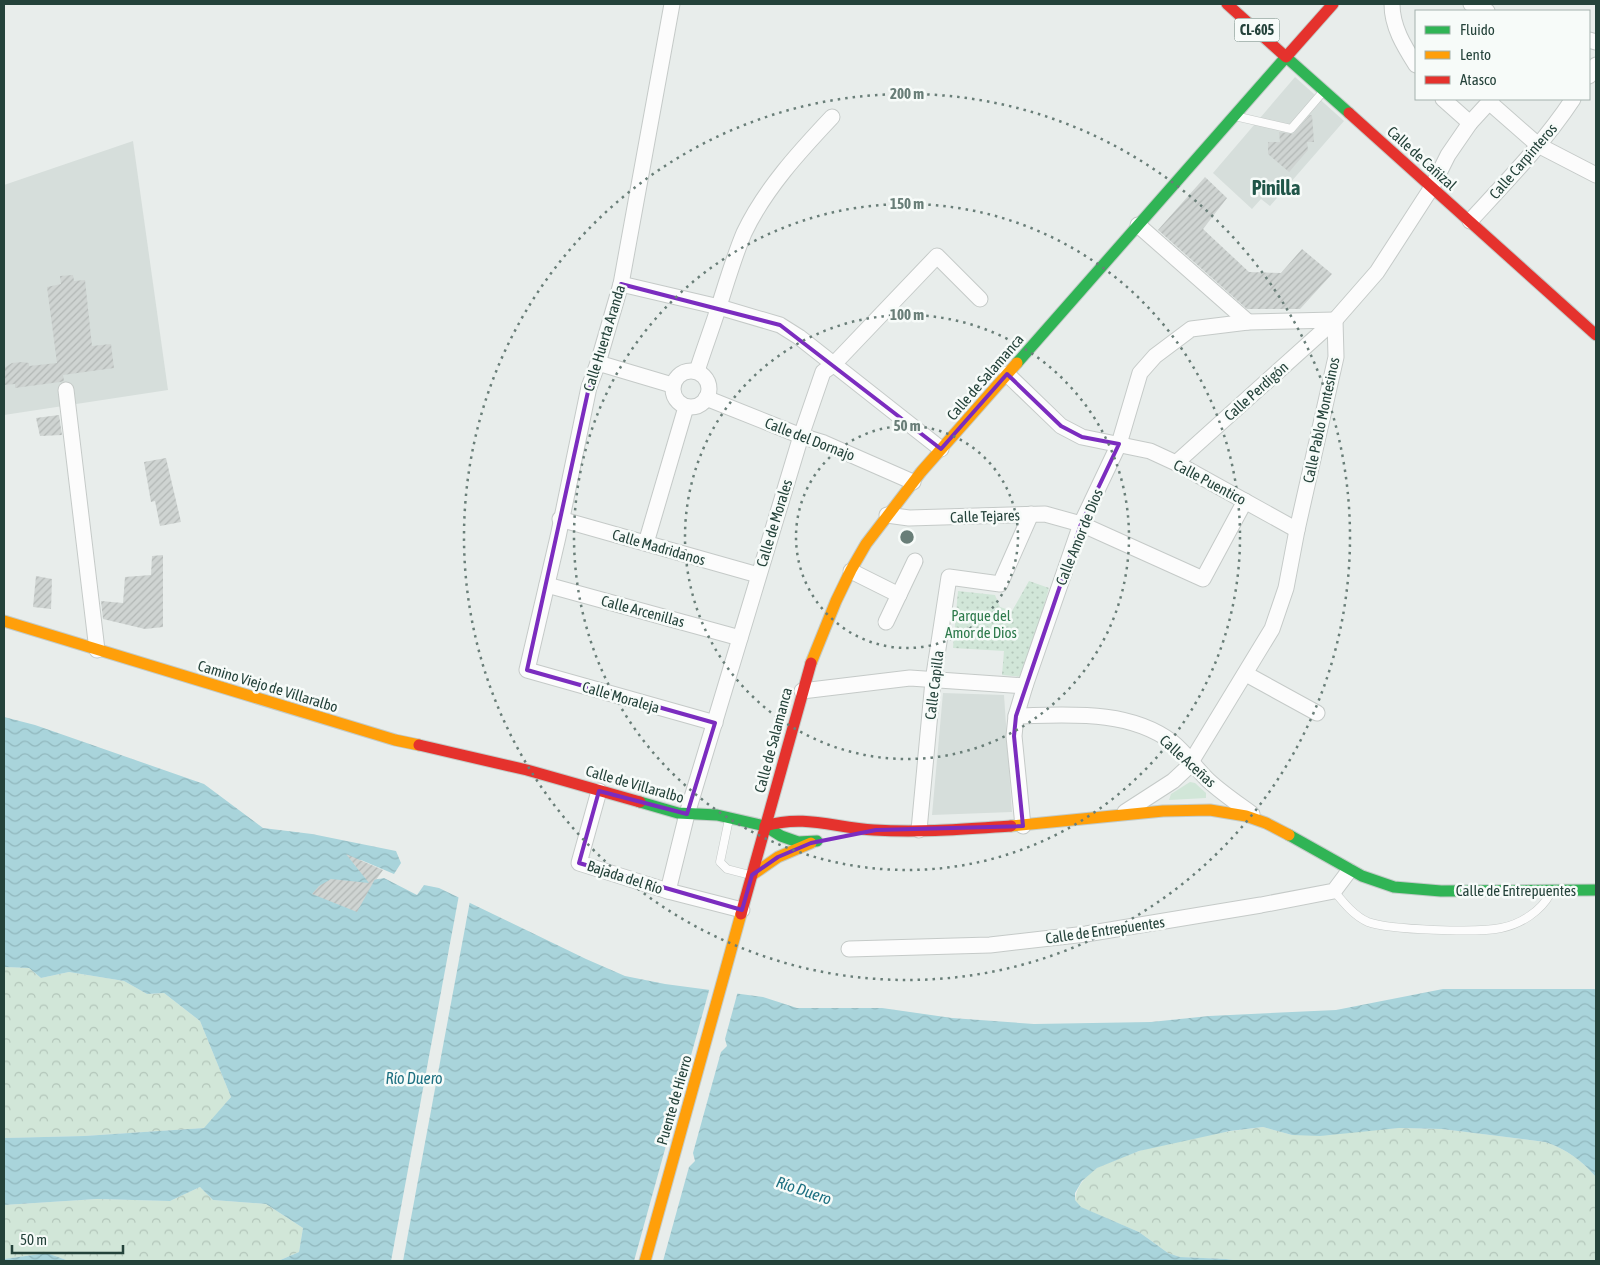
<svg xmlns="http://www.w3.org/2000/svg" width="1600" height="1265" viewBox="0 0 1600 1265" font-family="'Asap Condensed',sans-serif">
<style>
.built{fill:#d6dedb}
.grass{fill:url(#grass-dots)}
.forest{fill:url(#forest-crowns)}
.garden{fill:#d1e6d8}
.water{fill:url(#water-waves)}
.pier{fill:#e8edeb}
.building{fill:url(#building-hatch)}
.lines{fill:none;stroke-linecap:round;stroke-linejoin:round}
.lane-casing{stroke:#c5cac8;stroke-width:9}
.street-casing{stroke:#c5cac8;stroke-width:17}
.fast-casing{stroke:#c3cbc8;stroke-width:13}
.slow-casing{stroke:#c3cbc8;stroke-width:13}
.jam-casing{stroke:#c3cbc8;stroke-width:13}
.lane{stroke:#fcfcfc;stroke-width:8}
.street{stroke:#fcfcfc;stroke-width:15}
.fast{stroke:#30b455;stroke-width:11}
.slow{stroke:#ff9f0a;stroke-width:11}
.jam{stroke:#e5322d;stroke-width:11}
.marked{fill:none;stroke:#7b2cbf;stroke-width:4;stroke-linejoin:round}
.ring{fill:none;stroke:#697e78;stroke-width:2.5;stroke-dasharray:2.5 5}
.labels{text-anchor:middle;dominant-baseline:central;stroke-width:5;stroke-linejoin:round;paint-order:stroke}
.shield{fill:#f7fbf9;stroke:#637a73;stroke-width:1}
.shield-label{font-size:14px;font-weight:bold;fill:#24423a}
.street-label{font-size:15px;fill:#24423a;stroke:#f7fbf9}
.park-label{font-size:15px;fill:#2d7a4b;stroke:#f7fbf9}
.water-label{font-size:16px;font-style:italic;fill:#1c6f80;stroke:#f7fbf9}
.district-label{font-size:20px;font-weight:bold;fill:#1f5548;stroke:#f7fbf9}
.centre{fill:#697e78;stroke:#f7fbf9;stroke-width:2.5}
.ring-label{font-size:15px;text-anchor:middle;font-weight:bold;fill:#697e78;stroke:#f7fbf9;stroke-width:5;stroke-linejoin:round;paint-order:stroke}
</style>
<defs>
<pattern id="grass-dots" width="8" height="8" patternUnits="userSpaceOnUse" patternTransform="scale(1.25)"><rect width="8" height="8" fill="#d1e6d8"/><path d="M2 2h.1M6 6h.1" fill="none" stroke="#b3c6ba" stroke-width="1.8" stroke-linecap="round"/></pattern>
<pattern id="forest-crowns" width="20" height="18" patternUnits="userSpaceOnUse" patternTransform="scale(1.25)"><rect width="20" height="18" fill="#d1e6d8"/><path d="M2 6a3 3 0 1 1 6 0M12 15a3 3 0 1 1 6 0" fill="none" stroke="#b3c6ba"/></pattern>
<pattern id="water-waves" width="16" height="10" patternUnits="userSpaceOnUse" patternTransform="scale(1.25)"><rect width="16" height="10" fill="#a9d4db"/><path d="M0 5q4-4 8 0t8 0" fill="none" stroke="#91b7bd"/></pattern>
<pattern id="building-hatch" width="6" height="6" patternUnits="userSpaceOnUse" patternTransform="scale(1.25)"><rect width="6" height="6" fill="#cfd4d2"/><path d="M-1 1l2-2M0 6l6-6M5 7l2-2" fill="none" stroke="#b2b7b5"/></pattern>
</defs>
<rect width="100%" height="100%" fill="#e8edeb"/>
<g class="built">
<path d="M 1295,77 L 1344,121 L 1270,206 L 1261,199 L 1252,209 L 1213,173 Z"/>
<path d="M 133,141 L 168,390 L 4,415 L 4,185 Z"/>
<path d="M 943,693 L 1004,695 L 1012,812 L 932,815 Z"/>
</g>
<path class="grass" d="M 1029,581 L 1049,588 L 1024,677 L 1002,675 L 1004,651 L 953,648 L 958,591 L 995,595 L 1000,607 L 1012,611 Z"/>
<g class="forest">
<path d="M 4,967 L 29,968 L 41,978 L 69,972 L 124,981 L 147,994 L 164,993 L 200,1021 L 231,1097 L 205,1128 L 84,1136 L 4,1138 Z"/>
<path d="M 1263,1127 L 1292,1135 L 1399,1128 L 1442,1129 L 1545,1142 C 1567,1149 1582,1161 1596,1177 L 1596,1261 L 1240,1261 L 1226,1259 L 1180,1257 L 1168,1253 L 1139,1232 L 1080,1207 L 1075,1200 C 1076,1188 1085,1176 1095,1169 C 1103,1164 1112,1162 1120,1158 C 1165,1140 1215,1133 1263,1127 Z"/>
<path d="M 200,1187 L 213,1200 L 266,1204 L 303,1228 L 299,1252 L 278,1261 L 69,1261 L 47,1253 L 4,1259 L 4,1205 L 97,1199 L 170,1201 Z"/>
</g>
<path class="garden" d="M 1190,782 L 1195,783 L 1206,793 L 1206,798 L 1169,800 L 1171,794 Z"/>
<g class="water">
<path d="M 4,717 L 35,725 L 204,784 L 263,828 L 312,834 L 396,851 L 401,863 L 394,874 L 361,860 L 352,861 C 360,872 369,882 384,878 L 417,895 L 424,885 L 439,888 L 586,959 L 625,976 L 665,984 L 763,997 L 797,1008 L 882,1008 L 952,1018 L 1034,1024 L 1151,1022 L 1209,1016 L 1336,1010 L 1443,989 L 1596,989 L 1596,1177 C 1582,1161 1567,1149 1545,1142 L 1442,1129 L 1399,1128 L 1320,1136 L 1292,1135 L 1263,1127 L 1230,1131 L 1139,1151 L 1097,1168 L 1082,1181 L 1075,1193 L 1075,1200 L 1081,1207 L 1139,1232 L 1168,1253 L 1180,1257 L 1226,1259 L 1240,1261 L 278,1261 L 299,1252 L 303,1228 L 266,1204 L 213,1200 L 200,1187 L 170,1201 L 97,1199 L 4,1205 L 4,1138 L 84,1136 L 204,1128 L 231,1097 L 200,1021 L 164,993 L 147,994 L 124,981 L 69,972 L 41,978 L 29,968 L 4,967 Z"/>
<path d="M 47,1253 L 69,1261 L 4,1261 L 4,1259 Z"/>
</g>
<g class="pier">
<path d="M 459,895 L 470,901 L 403,1261 L 391,1261 Z"/>
<path d="M 710,987 L 738,991 L 725,1039 L 727,1046 L 721,1052 L 693,1153 L 695,1161 L 689,1167 L 663,1261 L 634,1261 Z"/>
</g>
<g class="building">
<path d="M 1310,115 L 1312,115 L 1314,142 L 1307,142 L 1308,150 L 1289,172 L 1268,154 L 1268,142 L 1280,142 L 1279,132 L 1293,134 Z"/>
<path d="M 1205,177 L 1227,198 L 1203,229 L 1249,272 L 1281,273 L 1302,249 L 1332,274 L 1300,309 L 1247,309 L 1158,230 Z"/>
<path d="M 73,275 L 74,281 L 85,280 L 92,346 L 111,344 L 114,368 L 63,375 L 64,381 L 60,382 L 15,388 L 15,384 L 4,385 L 4,368 L 12,363 L 22,362 L 29,363 L 29,366 L 57,363 L 47,287 L 61,284 L 60,276 Z"/>
<path d="M 59,415 L 62,435 L 40,436 L 36,418 Z"/>
<path d="M 166,458 L 181,522 L 160,526 L 155,501 L 151,502 L 144,462 Z"/>
<path d="M 163,555 L 163,627 L 145,629 L 103,619 L 101,601 L 123,603 L 125,577 L 151,575 L 152,556 Z"/>
<path d="M 36,576 L 52,579 L 51,609 L 33,607 Z"/>
<path d="M 346,854 L 383,870 L 376,880 L 375,879 L 357,912 L 312,894 L 319,886 L 331,879 L 369,883 Z"/>
</g>
<g class="lines">
<g class="lane-casing">
<g id="lane">
<path d="M 1239,117 L 1291,129 L 1322,93"/>
<path d="M 729,819 L 720,862 L 727,869 L 750,875"/>
<path d="M 1334,891 C 1343,902 1354,916 1368,922 C 1389,930 1478,933 1501,928 C 1521,924 1541,911 1550,894"/>
</g>
</g>
<g class="street-casing">
<g id="street">
<path d="M 672,4 L 621,284 L 598,363 L 589,387 L 558,537 L 527,670 L 715,723"/>
<path d="M 1392,4 C 1392,27 1404,46 1416,65"/>
<path d="M 1471,4 L 1487,11"/>
<path d="M 1589,40 L 1596,42"/>
<path d="M 1589,76 L 1596,65"/>
<path d="M 1443,99 L 1470,123"/>
<path d="M 1489,102 L 1538,145 L 1596,175"/>
<path d="M 1470,221 C 1506,182 1544,143 1573,99"/>
<path d="M 1138,225 L 1248,322"/>
<path d="M 621,284 L 719,307 L 780,325 L 799,337 L 941,449"/>
<path d="M 598,363 L 672,385"/>
<path d="M 697,371 C 704,349 712,328 719,306 C 727,281 734,257 744,233 C 765,189 799,152 832,117"/>
<circle cx="691" cy="389" r="18"/>
<path d="M 1007,374 L 1061,426 L 1082,437 L 1150,451 L 1176,463 L 1297,530"/>
<path d="M 66,390 L 97,650"/>
<path d="M 706,398 L 801,436 L 824,443 L 913,482"/>
<path d="M 1176,463 L 1335,320 L 1377,272 L 1432,187 L 1448,155 L 1470,123 L 1492,99"/>
<path d="M 887,515 L 909,518 L 1045,514 L 1081,524 L 1203,579 L 1245,501"/>
<path d="M 560,519 L 758,575"/>
<path d="M 646,543 L 686,407"/>
<path d="M 851,571 L 899,595"/>
<path d="M 547,585 L 740,638"/>
<path d="M 886,622 L 915,561"/>
<path d="M 1246,674 L 1317,713"/>
<path d="M 802,691 L 910,678 L 1025,686"/>
<path d="M 1016,716 C 1068,715 1128,709 1172,742 C 1186,753 1196,769 1209,781 C 1222,793 1237,803 1252,814"/>
<path d="M 599,791 L 579,863 L 668,891 L 742,910"/>
<path d="M 1125,812 L 1173,781 L 1188,767 L 1272,629 L 1286,588 L 1297,530 L 1336,357 L 1335,320"/>
<path d="M 1023,826 L 1014,736 L 1016,716 L 1025,686 L 1081,524 L 1119,444 L 1140,373 L 1155,356 L 1191,329 L 1248,322 L 1335,320"/>
<path d="M 919,830 L 933,681 L 949,577 L 1000,584 L 1031,514"/>
<path d="M 668,891 L 687,814 L 801,436 L 823,372 L 833,365 L 937,256 L 980,299"/>
<path d="M 849,949 L 990,945 L 1086,934 L 1261,905 L 1334,891 L 1349,871"/>
</g>
</g>
<g class="fast-casing">
<g id="fast">
<path d="M 1017,363 L 1286,57 L 1349,113"/>
<path d="M 640,802 L 678,813 L 717,815 L 765,826 L 781,836 L 798,842 L 817,841"/>
<path d="M 1289,835 L 1362,876 L 1394,887 L 1441,891 L 1596,890"/>
</g>
</g>
<g class="slow-casing">
<g id="slow">
<path d="M 4,621 L 395,740 L 419,745"/>
<path d="M 811,663 L 836,601 L 851,570 L 866,544 L 921,472 L 1017,363"/>
<path d="M 1011,826 L 1163,811 L 1210,810 L 1246,816 L 1266,823 L 1289,835"/>
<path d="M 752,875 L 778,857 L 811,843"/>
<path d="M 645,1261 L 741,914"/>
</g>
</g>
<g class="jam-casing">
<g id="jam">
<path d="M 1227,4 L 1286,57 L 1333,4"/>
<path d="M 1349,113 L 1596,335"/>
<path d="M 419,745 L 527,770 L 640,802"/>
<path d="M 765,826 C 805,814 835,828 874,830 C 920,833 966,829 1011,826"/>
<path d="M 741,914 L 811,663"/>
</g>
</g>
<use href="#lane" class="lane"/>
<use href="#street" class="street"/>
<use href="#fast" class="fast"/>
<use href="#slow" class="slow"/>
<use href="#jam" class="jam"/>
</g>
<path class="marked" d="M 621,284 L 780,325 L 941,449 L 1007,374 L 1061,426 L 1082,437 L 1119,444 L 1081,524 L 1016,716 L 1014,736 L 1023,826 L 876,830 L 811,843 L 778,857 L 752,875 L 742,910 L 579,863 L 599,791 L 687,814 L 715,723 L 527,670 L 589,387 Z"/>
<g class="ring">
<circle cx="907" cy="537" r="111"/>
<circle cx="907" cy="537" r="222"/>
<circle cx="907" cy="537" r="333"/>
<circle cx="907" cy="537" r="443"/>
</g>
<g class="labels">
<rect class="shield" x="1234.5" y="18.5" width="45" height="23" rx="4"/>
<g class="shield-label">
<text x="1257" y="30">CL-605</text>
</g>
<g class="street-label">
<text transform="translate(1422 158) rotate(42)">Calle de Cañizal</text>
<text transform="translate(1523 161) rotate(-49)">Calle Carpinteros</text>
<text transform="translate(604 338) rotate(-73)">Calle Huerta Aranda</text>
<text transform="translate(985 377) rotate(-49)">Calle de Salamanca</text>
<text transform="translate(1256 391) rotate(-42)">Calle Perdigón</text>
<text transform="translate(1321 420) rotate(-78)">Calle Pablo Montesinos</text>
<text transform="translate(810 439) rotate(21)">Calle del Dornajo</text>
<text transform="translate(1210 482) rotate(28)">Calle Puentico</text>
<text transform="translate(985 516) rotate(-2)">Calle Tejares</text>
<text transform="translate(774 523) rotate(-73)">Calle de Morales</text>
<text transform="translate(1079 537) rotate(-68)">Calle Amor de Dios</text>
<text transform="translate(659 547) rotate(16)">Calle Madridanos</text>
<text transform="translate(643 611) rotate(15)">Calle Arcenillas</text>
<text transform="translate(934 685) rotate(-83)">Calle Capilla</text>
<text transform="translate(268 686) rotate(17)">Camino Viejo de Villaralbo</text>
<text transform="translate(621 697) rotate(16)">Calle Moraleja</text>
<text transform="translate(773 740) rotate(-75)">Calle de Salamanca</text>
<text transform="translate(1188 761) rotate(42)">Calle Aceñas</text>
<text transform="translate(635 784) rotate(16)">Calle de Villaralbo</text>
<text transform="translate(625 877) rotate(18)">Bajada del Río</text>
<text x="1516" y="890">Calle de Entrepuentes</text>
<text transform="translate(1105 930) rotate(-8)">Calle de Entrepuentes</text>
<text transform="translate(674 1100) rotate(-74)">Puente de Hierro</text>
</g>
<g class="park-label">
<text x="981" y="615">Parque del<tspan x="981" dy="17">Amor de Dios</tspan></text>
</g>
<g class="water-label">
<text x="414" y="1078">Río Duero</text>
<text transform="translate(804 1190) rotate(19)">Río Duero</text>
</g>
<g class="district-label">
<text x="1276" y="187">Pinilla</text>
</g>
</g>
<circle cx="907" cy="537" r="8" class="centre"/>
<g class="ring-label">
<text x="907" y="99">200 m</text>
<text x="907" y="209">150 m</text>
<text x="907" y="320">100 m</text>
<text x="907" y="431">50 m</text>
</g>
<rect width="1600" height="1265" fill="none" stroke="#24423a" stroke-width="10"/>
<rect x="1415" y="10" width="175" height="90" fill="#f7fbf9" stroke="#a3b1ad"/>
<rect x="1425" y="26" width="25" height="8" fill="#30b455" stroke="#a3b1ad"/>
<text x="1460" y="35" font-size="15" fill="#24423a">Fluido</text>
<rect x="1425" y="51" width="25" height="8" fill="#ff9f0a" stroke="#a3b1ad"/>
<text x="1460" y="60" font-size="15" fill="#24423a">Lento</text>
<rect x="1425" y="76" width="25" height="8" fill="#e5322d" stroke="#a3b1ad"/>
<text x="1460" y="85" font-size="15" fill="#24423a">Atasco</text>
<path d="M12 1245v8h111v-8" fill="none" stroke="#24423a" stroke-width="2.5"/>
<text x="20" y="1245" font-size="15" fill="#24423a" stroke="#f7fbf9" stroke-width="4" paint-order="stroke">50 m</text>
</svg>
